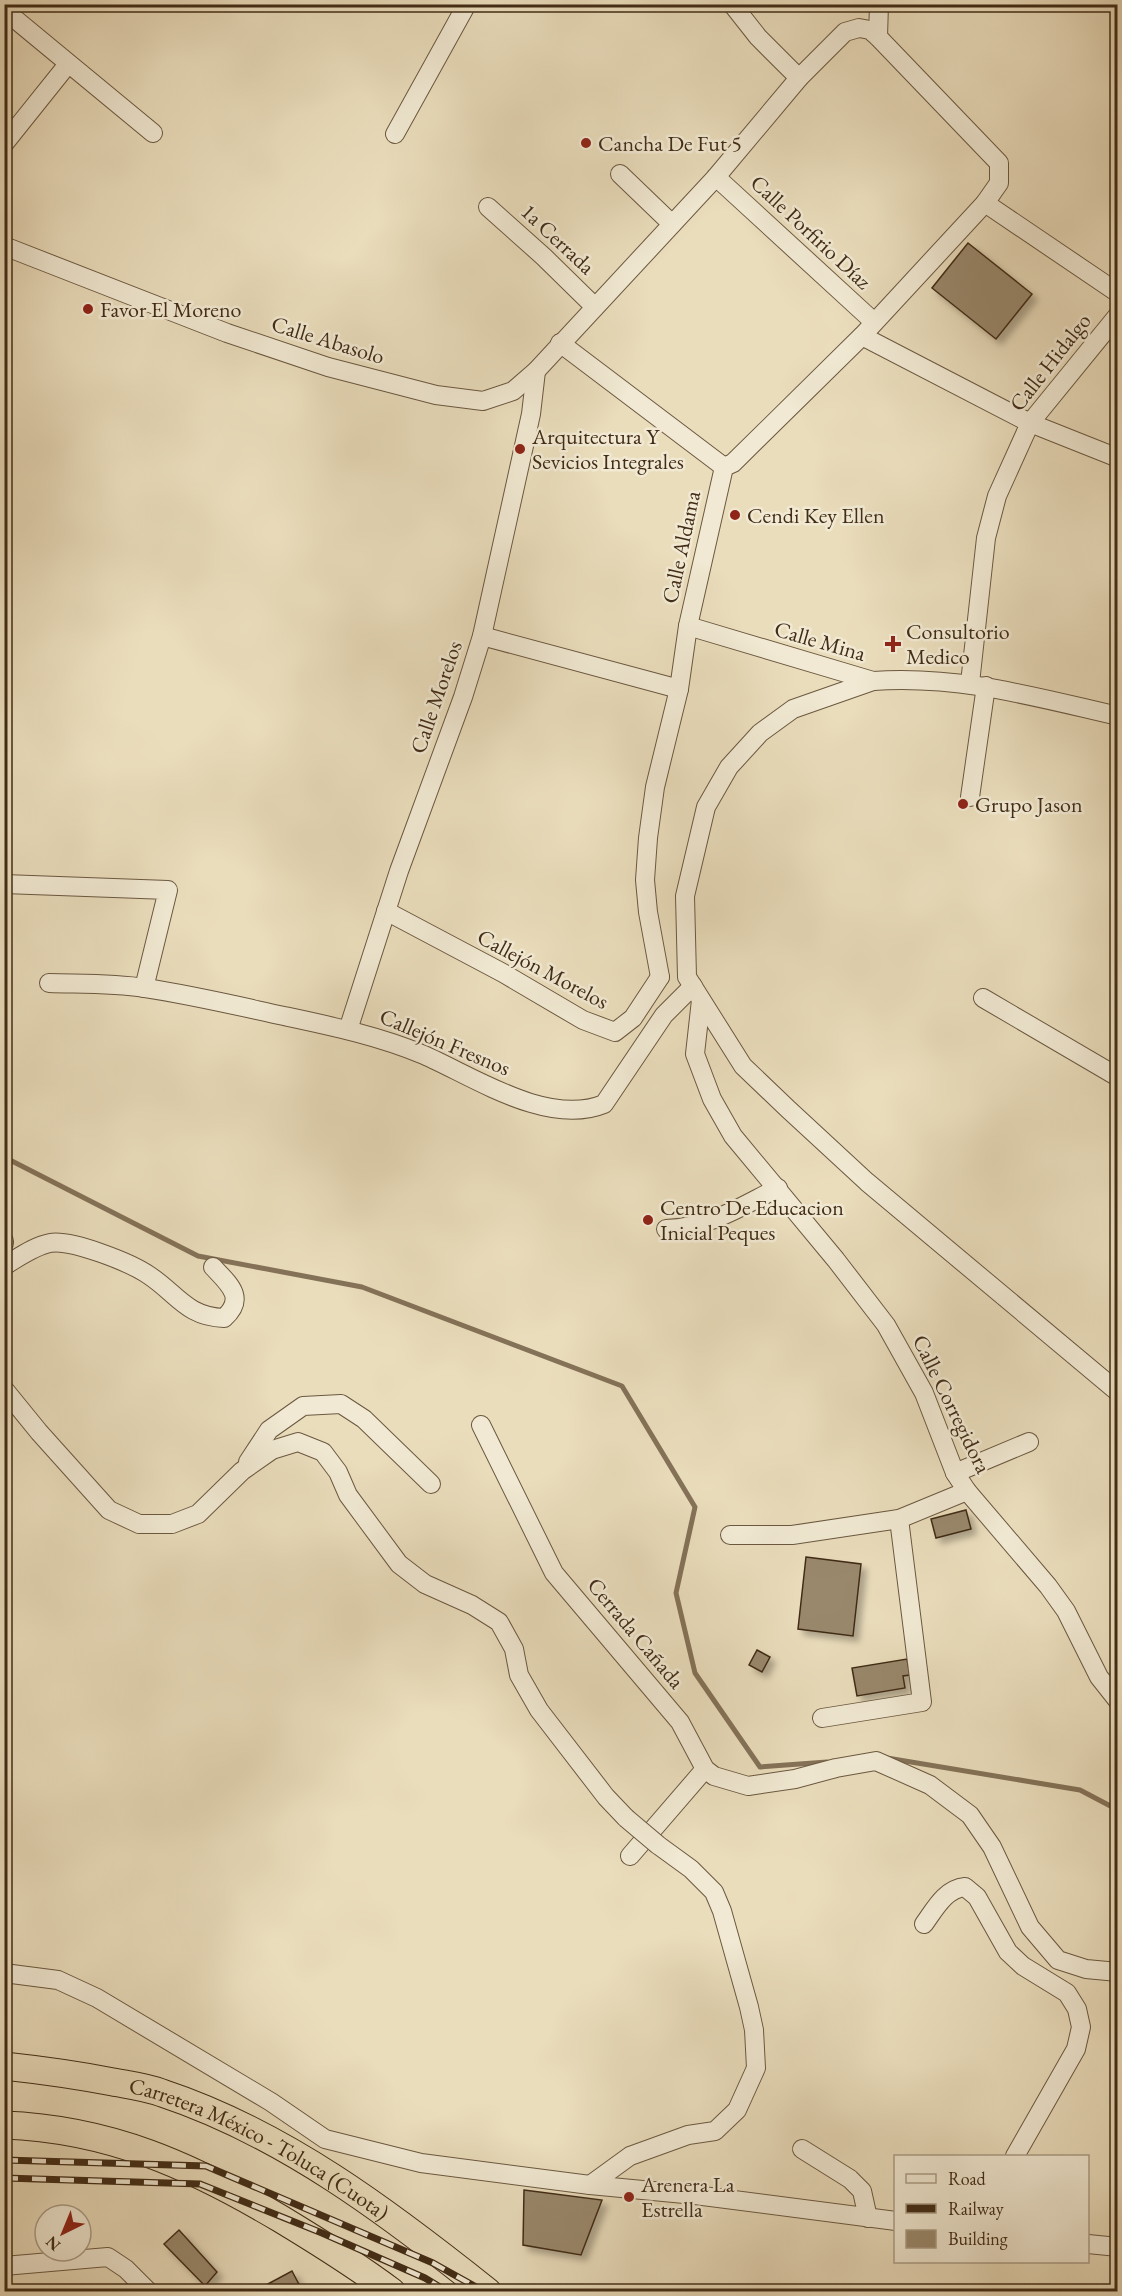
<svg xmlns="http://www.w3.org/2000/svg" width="1122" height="2296" viewBox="0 0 1122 2296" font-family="'EB Garamond',serif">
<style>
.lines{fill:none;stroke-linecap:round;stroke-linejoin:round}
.stream{stroke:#847258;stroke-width:5}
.building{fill:#99886c;stroke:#412c16;stroke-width:1.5;filter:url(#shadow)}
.minor-casing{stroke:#6b5840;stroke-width:20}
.highway-casing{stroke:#412c16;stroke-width:29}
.minor{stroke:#f1e9d3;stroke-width:18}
.highway{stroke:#eaddbc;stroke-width:27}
.rail-casing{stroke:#412c16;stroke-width:7}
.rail{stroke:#f1e9d3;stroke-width:4.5;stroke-dasharray:14;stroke-linecap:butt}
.minor-bridge-casing{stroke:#6b5840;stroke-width:20;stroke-linecap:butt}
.minor-bridge{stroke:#f1e9d3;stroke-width:18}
.poi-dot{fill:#8f2418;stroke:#f1e9d3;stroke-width:2}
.labels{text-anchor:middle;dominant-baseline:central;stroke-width:5;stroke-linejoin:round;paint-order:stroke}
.poi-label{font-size:22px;fill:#412c16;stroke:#f1e9d3;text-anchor:start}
.street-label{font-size:22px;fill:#412c16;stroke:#f1e9d3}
</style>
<defs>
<filter id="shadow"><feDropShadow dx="5.5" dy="5.5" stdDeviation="3" flood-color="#0004"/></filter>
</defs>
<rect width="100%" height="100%" fill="#eaddbc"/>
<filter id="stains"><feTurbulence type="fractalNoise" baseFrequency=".00333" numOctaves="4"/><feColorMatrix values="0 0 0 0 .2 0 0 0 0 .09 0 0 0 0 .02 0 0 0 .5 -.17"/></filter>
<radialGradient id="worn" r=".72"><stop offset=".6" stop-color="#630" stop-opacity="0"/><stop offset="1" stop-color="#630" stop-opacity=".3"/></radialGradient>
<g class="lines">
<g class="stream">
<path d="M 4,1157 L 198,1256 L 362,1287 L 622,1386 L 695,1507 L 676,1593 L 695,1673 L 760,1767 L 827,1762"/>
<path d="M 887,1758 L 1080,1790 L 1118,1810"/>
</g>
</g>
<g class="building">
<path d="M 968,243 L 1032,294 L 996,339 L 932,288 Z"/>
<path d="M 966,1510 L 971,1529 L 936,1538 L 931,1519 Z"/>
<path d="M 806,1557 L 861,1564 L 853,1636 L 798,1629 Z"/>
<path d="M 757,1650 L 770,1657 L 762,1672 L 749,1665 Z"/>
<path d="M 907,1659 L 910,1675 L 903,1676 L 905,1688 L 857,1696 L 852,1668 Z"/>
<path d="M 524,2190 L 602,2200 L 581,2255 L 523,2245 Z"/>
<path d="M 179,2230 L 217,2272 L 205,2286 L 164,2244 Z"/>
<path d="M 292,2271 L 303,2292 L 253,2292 Z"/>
</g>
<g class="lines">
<g class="minor-casing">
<g id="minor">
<path d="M 732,4 L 758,37 L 799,78"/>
<path d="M 4,10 L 153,133"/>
<path d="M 878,37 L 879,4"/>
<path d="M 395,134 L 467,4"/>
<path d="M 4,144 L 68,64"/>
<path d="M 620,174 L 672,224"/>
<path d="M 716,177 L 874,322"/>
<path d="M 985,203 L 1118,293"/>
<path d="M 488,207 L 544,257 L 595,307"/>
<path d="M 4,246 L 227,333 L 328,367 L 436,395 L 483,401 L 513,391 L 536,371 L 716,177 L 799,78 L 845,32 L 859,28 L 870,30 L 878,37 L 999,163 L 999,183 L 985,203 L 862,336 L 733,463 L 724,467 L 688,626 L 679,689 L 655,787 L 648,838 L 645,880 L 648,912 L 660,977"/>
<path d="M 862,336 L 1030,423 L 1118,458"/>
<path d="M 560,343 L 724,467"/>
<path d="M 688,626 L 873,681 C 959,675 1035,697 1118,716"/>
<path d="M 482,636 L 679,689"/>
<path d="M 873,681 L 793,709 L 760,733 L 729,767 L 706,807 L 685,896 L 687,977 L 743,1066 L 788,1109 L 867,1182 L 1118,1392"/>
<path d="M 970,683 L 986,538 L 997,496 L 1030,423 L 1118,315"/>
<path d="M 970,797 L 986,686"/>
<path d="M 4,884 L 168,890 L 144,988"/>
<path d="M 386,911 L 503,973 L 583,1020 L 615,1032 L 633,1018 L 660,977"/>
<path d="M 49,983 C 81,984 113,983 145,988 C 192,995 238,1006 284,1016 C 331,1026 379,1036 424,1055 C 474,1077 548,1127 604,1104 L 664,1015 L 693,986"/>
<path d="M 983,998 L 1118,1077"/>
<path d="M 701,1000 L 695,1054 L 712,1099 L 733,1136 L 836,1260 L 886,1325 L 924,1393 L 955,1473 L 967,1491 L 1048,1586 L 1066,1611 L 1099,1677 L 1118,1701"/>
<path d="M 348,1030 L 399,871 L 463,697 L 482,636 L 531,414 L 536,371"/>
<path d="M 666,1229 C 711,1227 738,1208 778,1188"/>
<path d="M 4,1241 L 4,1243"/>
<path d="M 4,1266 C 18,1258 34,1246 50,1243 C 71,1239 132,1263 150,1276 C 177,1294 187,1317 224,1318 C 246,1298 230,1285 213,1267"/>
<path d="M 4,1389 L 39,1432 L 109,1510 L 139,1524 L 172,1524 L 198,1514 L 242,1471 L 272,1450 L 298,1442 L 323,1452 L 338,1472 L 348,1495 L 399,1564 L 425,1584 L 472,1605 L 499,1622 L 514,1649 L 519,1675 L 539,1710 L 606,1797 L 626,1818"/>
<path d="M 481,1425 L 554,1573 L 680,1722 L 705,1769 L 714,1776 L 748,1786 L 795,1779 L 836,1768 L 876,1761 L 930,1785 L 970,1815 L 992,1847 L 1030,1927 L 1058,1960 L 1086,1969 L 1118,1972"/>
<path d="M 248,1462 L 269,1430 L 303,1406 L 341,1404 L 364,1419 L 431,1484"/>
<path d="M 955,1473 L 1029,1442"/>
<path d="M 730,1535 L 792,1535 L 899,1519 L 967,1491"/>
<path d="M 822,1718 L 922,1702 L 899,1519"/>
<path d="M 630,1856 L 705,1769"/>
<path d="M 924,1924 C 935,1909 945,1889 965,1887 L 977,1897 L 1008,1952 L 1023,1966 L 1067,1993 L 1077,2009 L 1081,2027 L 1076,2049 L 1015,2156"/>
<path d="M 4,1973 L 58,1980 L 97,1998 L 271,2102 L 325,2139 L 421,2163 L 590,2185 L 695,2195 L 896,2221"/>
<path d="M 802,2149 L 850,2179 L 862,2191 L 868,2218"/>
<path d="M 590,2185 L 630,2156 L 688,2135 L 715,2131 L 737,2110 L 756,2068 L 754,2030 L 749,2007 L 722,1911 L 714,1892 L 691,1869 L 658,1845"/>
<path d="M 1088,2244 L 1118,2247"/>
<path d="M 4,2266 L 108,2257 L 126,2269 L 149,2292"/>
</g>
</g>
<g class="highway-casing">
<g id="highway">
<path id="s1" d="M 4,2066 C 41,2070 77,2075 113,2082 C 129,2085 146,2087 162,2093 C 283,2133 389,2213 488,2292"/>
<path d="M 4,2125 C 110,2129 192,2166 281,2219 C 319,2242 356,2265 392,2292"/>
</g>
</g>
<use href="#minor" class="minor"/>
<use href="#highway" class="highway"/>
<g class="rail-casing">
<g id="rail">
<path d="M 4,2160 L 206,2166 L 433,2263 L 485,2292"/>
<path d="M 4,2178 L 200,2184 L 322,2233 L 425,2278 L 448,2292"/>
</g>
</g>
<use href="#rail" class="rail"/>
<g class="minor-bridge-casing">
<path id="minor-bridge" d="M 626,1818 L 658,1845"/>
</g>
<use href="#minor-bridge" class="minor-bridge"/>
</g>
<g class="poi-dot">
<circle cx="586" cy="143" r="6"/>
<circle cx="88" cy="309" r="6"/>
<circle cx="520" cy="449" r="6"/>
<circle cx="735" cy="515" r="6"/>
<path d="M890 635h6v6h6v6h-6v6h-6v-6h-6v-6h6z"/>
<circle cx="963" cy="804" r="6"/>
<circle cx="648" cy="1220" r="6"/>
<circle cx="629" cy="2197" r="6"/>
</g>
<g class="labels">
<g class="poi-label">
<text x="598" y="143">Cancha De Fut 5</text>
<text x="100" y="309">Favor El Moreno</text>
<text x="532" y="436">Arquitectura Y<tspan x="532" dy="25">Sevicios Integrales</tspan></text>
<text x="747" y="515">Cendi Key Ellen</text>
<text x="906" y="631">Consultorio<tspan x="906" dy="25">Medico</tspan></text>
<text x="975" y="804">Grupo Jason</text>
<text x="660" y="1207">Centro De Educacion<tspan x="660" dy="25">Inicial Peques</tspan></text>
<text x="641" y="2184">Arenera La<tspan x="641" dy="25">Estrella</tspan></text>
</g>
<g class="street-label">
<text transform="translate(811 232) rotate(43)">Calle Porfirio Díaz</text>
<text transform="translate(558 239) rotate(43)">1a Cerrada</text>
<text transform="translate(328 340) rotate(17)">Calle Abasolo</text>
<text transform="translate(1050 362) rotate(-52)">Calle Hidalgo</text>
<text transform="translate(681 547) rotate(-78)">Calle Aldama</text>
<text transform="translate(820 641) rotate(16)">Calle Mina</text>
<text transform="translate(436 697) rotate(-71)">Calle Morelos</text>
<text transform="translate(543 969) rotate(28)">Callejón Morelos</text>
<text transform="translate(445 1042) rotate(23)">Callejón Fresnos</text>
<text transform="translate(952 1404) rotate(64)">Calle Corregidora</text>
<text transform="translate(636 1633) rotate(50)">Cerrada Cañada</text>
<text stroke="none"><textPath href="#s1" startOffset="272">Carretera México - Toluca (Cuota)</textPath></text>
</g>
</g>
<rect width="1122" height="2296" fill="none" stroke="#eaddbc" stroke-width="24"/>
<rect x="6" y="6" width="1110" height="2284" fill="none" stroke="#412c16" stroke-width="3"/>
<rect x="12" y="12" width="1098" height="2272" fill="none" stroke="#412c16" stroke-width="1.5"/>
<rect x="894" y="2155" width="195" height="108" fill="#f1e9d3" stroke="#ab9d87" stroke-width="1.5"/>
<rect x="906" y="2174" width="30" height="9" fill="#f1e9d3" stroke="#ab9d87" stroke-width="1.5"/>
<text x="948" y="2185" font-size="18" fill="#412c16">Road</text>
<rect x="906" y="2204" width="30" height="9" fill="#412c16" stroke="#ab9d87" stroke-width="1.5"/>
<text x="948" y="2215" font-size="18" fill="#412c16">Railway</text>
<rect x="906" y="2230" width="30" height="18" fill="#99886c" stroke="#ab9d87" stroke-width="1.5"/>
<text x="948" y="2245" font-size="18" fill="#412c16">Building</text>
<g transform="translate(63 2233) rotate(223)"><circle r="28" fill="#f1e9d3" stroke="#ab9d87" stroke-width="1.5"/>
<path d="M0-4.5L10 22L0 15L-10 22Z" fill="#8f2418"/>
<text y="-9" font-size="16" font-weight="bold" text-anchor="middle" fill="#412c16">N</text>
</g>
<rect width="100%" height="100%" filter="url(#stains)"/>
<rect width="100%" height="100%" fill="url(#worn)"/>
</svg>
